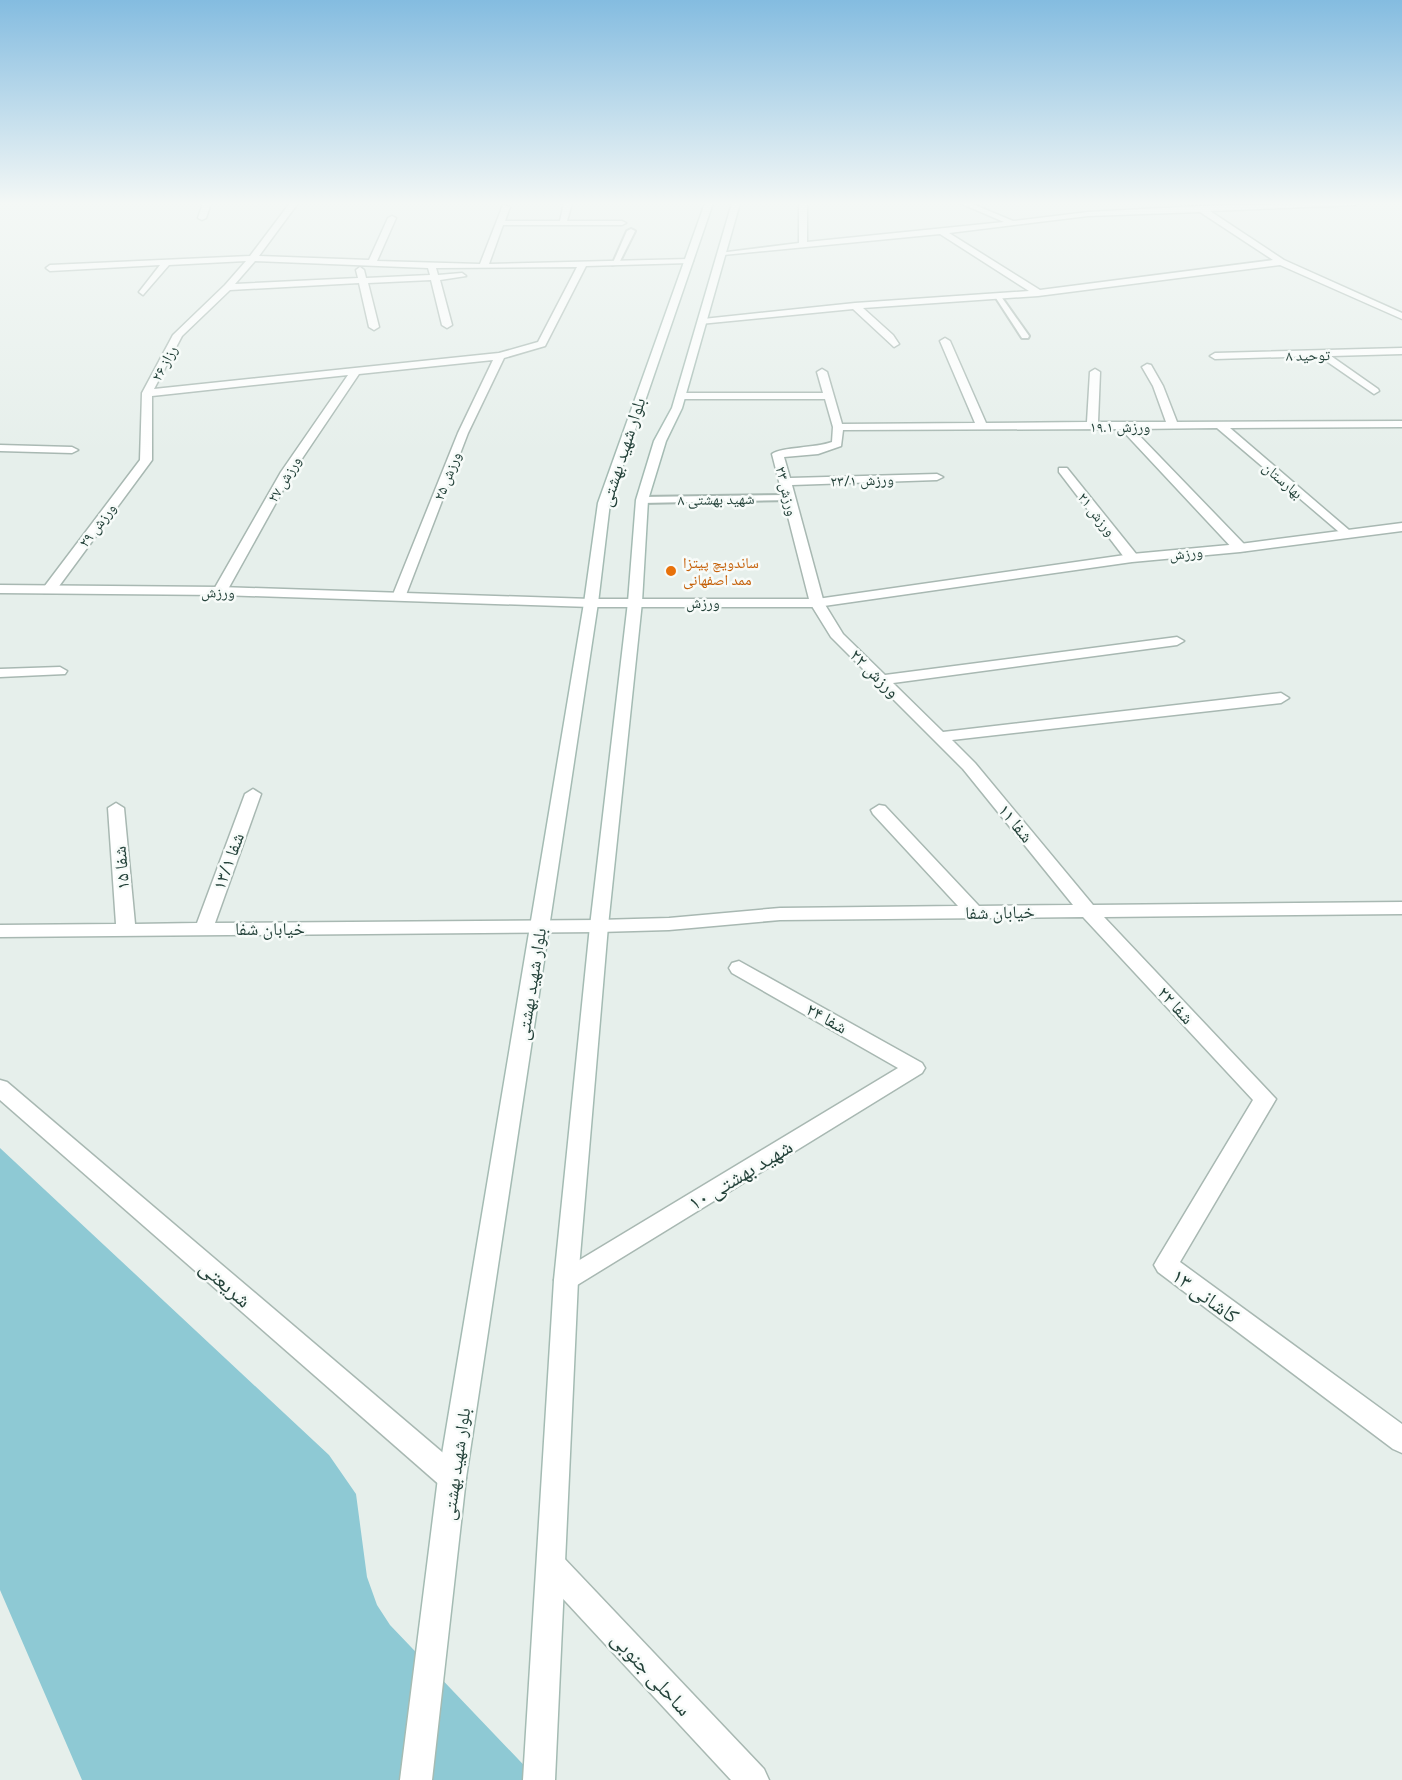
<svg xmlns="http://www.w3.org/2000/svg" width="1402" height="1780" viewBox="0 0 1402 1780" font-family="'Titillium Web','Noto Naskh Arabic',sans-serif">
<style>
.water{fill:#8ec9d4}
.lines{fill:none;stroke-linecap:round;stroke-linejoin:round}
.service-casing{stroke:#a8b8b2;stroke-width:4}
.minor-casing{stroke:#a8b8b2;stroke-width:3}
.tertiary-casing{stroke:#a8b8b2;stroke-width:3}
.secondary-casing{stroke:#a4bbb3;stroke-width:3}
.service{fill:#fff;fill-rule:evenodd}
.minor{fill:#fff;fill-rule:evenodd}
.tertiary{fill:#fff;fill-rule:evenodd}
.secondary{fill:#fff;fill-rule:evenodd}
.food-dot{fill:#e8710a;stroke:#f7fbf9;stroke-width:2}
.labels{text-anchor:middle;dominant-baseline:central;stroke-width:5;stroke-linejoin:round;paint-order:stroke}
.far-street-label{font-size:15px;fill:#24423a;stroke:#f7fbf9}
.far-food-label{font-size:15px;fill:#c56008;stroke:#f7fbf9;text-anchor:start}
.street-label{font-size:18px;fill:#24423a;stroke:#f7fbf9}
.near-street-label{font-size:21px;fill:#24423a;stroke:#f7fbf9}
</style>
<rect width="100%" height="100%" fill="#e6efeb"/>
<path class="water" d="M 0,1148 L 329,1455 L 356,1494 L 367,1577 L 377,1605 L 390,1625 L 538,1780 L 82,1780 L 0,1590 Z"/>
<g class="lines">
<g class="service-casing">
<g id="service">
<path d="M 631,229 L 635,231 L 619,263 L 612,265 L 627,231 Z"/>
<path d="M 994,295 L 1000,295 L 1029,336 L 1028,338 L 1022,338 Z"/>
<path d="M 789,495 L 793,496 L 793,500 L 642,503 L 637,500 L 642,497 Z"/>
</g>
</g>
<g class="minor-casing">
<g id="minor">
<path d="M 203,203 L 211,203 L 206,218 L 202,220 L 198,218 Z"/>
<path d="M 290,203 L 298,203 L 259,256 L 369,260 L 388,218 L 392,216 L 396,218 L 377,261 L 480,264 L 503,205 L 510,207 L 505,221 L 560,221 L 564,203 L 572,203 L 567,221 L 622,221 L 626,223 L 622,225 L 503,225 L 489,264 L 689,259 L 693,261 L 689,263 L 586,266 L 545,346 L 504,358 L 468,433 L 404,600 L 394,600 L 392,597 L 458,433 L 493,360 L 359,374 L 293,472 L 227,591 L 220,595 L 213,591 L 281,472 L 348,375 L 152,396 L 152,460 L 54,593 L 44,593 L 44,587 L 140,460 L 142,393 L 173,335 L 225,285 L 246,261 L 169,265 L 143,295 L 139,292 L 160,265 L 50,271 L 46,268 L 50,265 L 250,256 ZM 255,261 L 428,268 L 430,275 L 366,278 L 364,270 L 360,267 L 356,270 L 358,278 L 235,284 ZM 577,267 L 538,342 L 499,353 L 154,389 L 182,336 L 230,290 L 359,283 L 369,327 L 374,330 L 379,327 L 368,283 L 431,280 L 442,325 L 447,328 L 452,325 L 440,280 L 466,276 L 462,273 L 438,275 L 436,268 Z"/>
<path d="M 799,203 L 807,203 L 807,242 L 1004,222 L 960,203 L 970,203 L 1013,221 L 1088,212 L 1200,206 L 1359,203 L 1355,205 L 1210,211 L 1284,260 L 1402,313 L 1402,319 L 1280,265 L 1038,296 L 863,308 L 893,335 L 899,344 L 894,347 L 853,309 L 700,324 L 700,320 L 703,319 L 855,303 L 1029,291 L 940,234 L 723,255 L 719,253 L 799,243 ZM 1200,212 L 1273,260 L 1040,290 L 949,233 L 1088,216 Z"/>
<path d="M 945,338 L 950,341 L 986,423 L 1087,422 L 1090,372 L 1095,369 L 1100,372 L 1098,422 L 1166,422 L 1153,386 L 1142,367 L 1147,364 L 1151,365 L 1163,386 L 1177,422 L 1402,421 L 1402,427 L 1230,428 L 1349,530 L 1349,536 L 1345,537 L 1217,428 L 1133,429 L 1245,545 L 1245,551 L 1235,551 L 1121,429 L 843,430 L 841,446 L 818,454 L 784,457 L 790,478 L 937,474 L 943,477 L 937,480 L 792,485 L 824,603 L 843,634 L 885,675 L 1177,637 L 1184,641 L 1177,645 L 893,683 L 943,732 L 1281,693 L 1289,698 L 1281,703 L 952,740 L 975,763 L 1093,905 L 1402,902 L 1402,914 L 1104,917 L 1276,1099 L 1180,1262 L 1402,1424 L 1402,1453 L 1393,1449 L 1158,1272 L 1154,1265 L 1158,1258 L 1253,1100 L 1083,917 L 780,920 L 669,930 L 599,932 L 0,937 L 0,925 L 116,924 L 108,808 L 116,803 L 124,808 L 135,924 L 197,923 L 245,794 L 253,789 L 261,794 L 215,923 L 599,920 L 669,918 L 780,908 L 958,906 L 873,814 L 871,810 L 879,805 L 885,806 L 979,906 L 1073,905 L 963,769 L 831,637 L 810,603 L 772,454 C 781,447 816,448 832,442 L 833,427 L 825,399 L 681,399 L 676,396 L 681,393 L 823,393 L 817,372 L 822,369 L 827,372 L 842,424 L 975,423 L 940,341 Z"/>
<path d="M 1402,348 L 1402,354 L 1331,356 L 1378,389 L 1379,391 L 1374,394 L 1319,356 L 1215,359 L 1210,356 L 1215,353 Z"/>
<path d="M 0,445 L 72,447 L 78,450 L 72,453 L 0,451 Z"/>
<path d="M 1059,468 L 1067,468 L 1137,555 L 1137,561 L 1127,561 L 1059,472 Z"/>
<path d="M 60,667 L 67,671 L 65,674 L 0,677 L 0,669 Z"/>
<path d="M 739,961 L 922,1063 L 925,1068 L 922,1073 L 574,1287 L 566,1290 L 558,1287 L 554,1280 L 558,1273 L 898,1068 L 732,973 L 729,968 L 732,963 Z"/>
<path d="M 0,1080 L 7,1082 L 462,1469 L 466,1478 L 462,1487 L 452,1491 L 442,1487 L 0,1100 Z"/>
</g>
</g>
<g class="tertiary-casing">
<g id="tertiary">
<path d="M 1402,523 L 1402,531 L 1240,552 L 1132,562 L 817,607 L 591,607 L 220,595 L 0,593 L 0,585 L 220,587 L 591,599 L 817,599 L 1132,554 L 1240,544 Z"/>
<path d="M 551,1551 L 561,1555 L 764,1769 L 769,1780 L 731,1780 L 541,1575 L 537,1565 L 541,1555 Z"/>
</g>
</g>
<g class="secondary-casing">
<g id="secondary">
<path d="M 705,203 L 713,203 L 610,503 L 598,603 L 466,1478 L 432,1780 L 400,1780 L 438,1478 L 584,603 L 598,503 Z"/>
<path d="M 732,203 L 740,203 L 682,408 L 666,441 L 648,500 L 642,602 L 608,926 L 578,1280 L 555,1780 L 523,1780 L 554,1280 L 590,926 L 628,602 L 636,500 L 654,441 L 672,408 Z"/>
</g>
</g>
<use href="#service" class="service"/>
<use href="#minor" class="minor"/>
<use href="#tertiary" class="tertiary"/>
<use href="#secondary" class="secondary"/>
</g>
<linearGradient id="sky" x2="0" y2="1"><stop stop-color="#84bce0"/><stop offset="0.45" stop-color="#f4f8f6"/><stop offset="1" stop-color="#f4f8f6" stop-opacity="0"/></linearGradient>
<rect width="1402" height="452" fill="url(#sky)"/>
<circle class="food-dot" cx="671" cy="571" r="6"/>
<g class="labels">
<g class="far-street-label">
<text transform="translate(1308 355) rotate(-1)">توحید ۸</text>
<text transform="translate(164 363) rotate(-62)">رزاز ۲۶</text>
<text x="1120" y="426">ورزش ۱۹.۱</text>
<text transform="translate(447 476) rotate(-69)">ورزش ۲۵</text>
<text transform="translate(284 479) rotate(-59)">ورزش ۲۷</text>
<text transform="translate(862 480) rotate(-2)">ورزش ۲۳/۱</text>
<text transform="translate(1283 480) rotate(41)">بهارستان</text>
<text transform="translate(787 491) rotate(76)">ورزش ۲۳</text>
<text transform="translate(716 499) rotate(-1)">شهید بهشتی ۸</text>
<text transform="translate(1097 514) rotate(52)">ورزش ۲۱</text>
<text transform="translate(97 525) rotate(-53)">ورزش ۲۹</text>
<text transform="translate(1186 553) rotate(-5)">ورزش</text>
<text transform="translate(218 592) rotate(1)">ورزش</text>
<text x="703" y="602">ورزش</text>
</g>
<g class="far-food-label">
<text x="683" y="562">ساندویچ پیتزا<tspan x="683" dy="17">ممد اصفهانی</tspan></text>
</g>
<g class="street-label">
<text transform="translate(622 452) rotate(-72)">بلوار شهید بهشتی</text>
<text transform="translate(875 673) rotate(44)">ورزش ۲۲</text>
<text transform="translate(1016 823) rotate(51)">شفا ۱۱</text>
<text transform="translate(228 861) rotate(-70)">شفا ۱۳/۱</text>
<text transform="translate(121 868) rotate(-95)">شفا ۱۵</text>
<text transform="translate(1000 912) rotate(-1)">خیابان شفا</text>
<text x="270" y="928">خیابان شفا</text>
<text transform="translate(531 984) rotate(-81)">بلوار شهید بهشتی</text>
<text transform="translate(1176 1005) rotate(47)">شفا ۲۲</text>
<text transform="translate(827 1018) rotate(29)">شفا ۲۴</text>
<text transform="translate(456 1464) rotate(-82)">بلوار شهید بهشتی</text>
</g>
<g class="near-street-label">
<text transform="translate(740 1174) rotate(-31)">شهید بهشتی ۱۰</text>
<text transform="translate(226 1283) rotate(41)">شریعتی</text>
<text transform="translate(1206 1295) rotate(36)">کاشانی ۱۳</text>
<text transform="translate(652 1673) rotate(47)">ساحلی جنوبی</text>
</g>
</g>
</svg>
